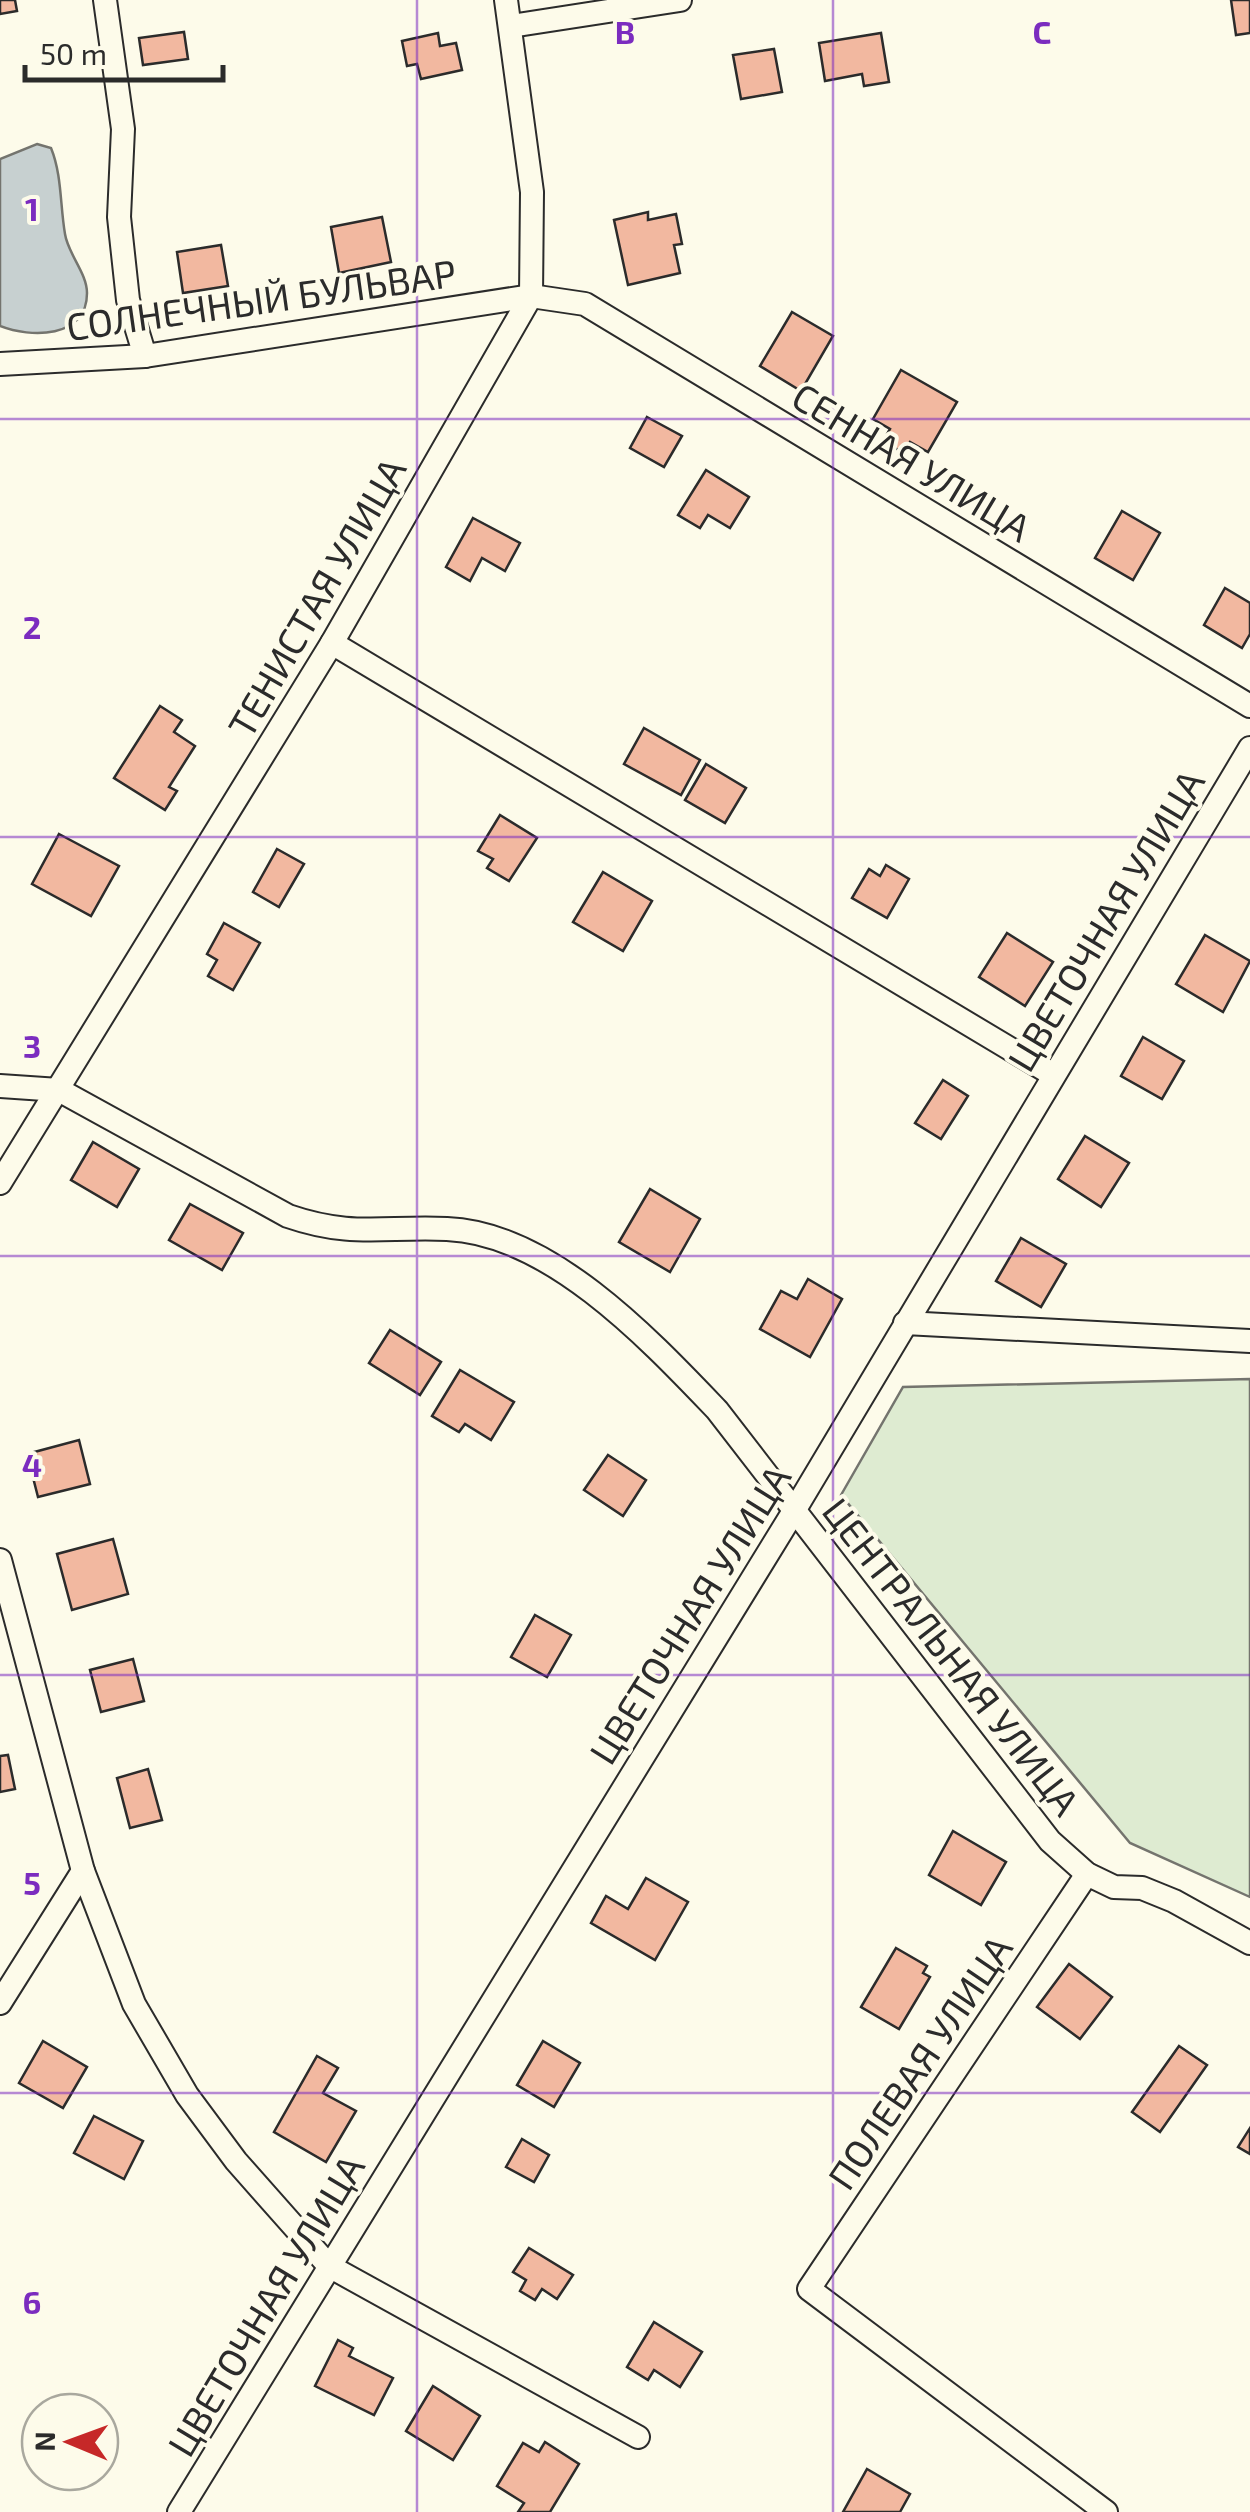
<svg xmlns="http://www.w3.org/2000/svg" width="1250" height="2512" viewBox="0 0 1250 2512" font-family="'Exo 2',sans-serif">
<style>
.green{fill:#deebd1;stroke:#74746e;stroke-width:2.5}
.water{fill:#c7d0d0;stroke:#74746e;stroke-width:2.5}
.building{fill:#f2b8a0;stroke:#2b2b2b;stroke-width:2.5}
.lines{fill:none;stroke-linecap:round;stroke-linejoin:round}
.minor-casing{stroke:#2b2b2b;stroke-width:26}
.minor{stroke:#fdfbea;stroke-width:22}
.grid{fill:none;stroke:#7b2cbf;stroke-width:2.5;stroke-opacity:0.55}
.labels{text-anchor:middle;dominant-baseline:central;stroke-width:8;stroke-linejoin:round;paint-order:stroke}
.street-label{font-size:38px;fill:#2b2b2b;stroke:#fdfbea}
.grid-label{font-size:32px;text-anchor:middle;font-weight:bold;fill:#7b2cbf;stroke:#fdfbea;stroke-width:8;stroke-linejoin:round;paint-order:stroke}
</style>
<rect width="100%" height="100%" fill="#fdfbea"/>
<path class="green" d="M 1250,1379 L 1250,1897 L 1130,1843 L 841,1495 L 903,1387 Z"/>
<path class="water" d="M 37,144 L 51,148 C 62,175 60,205 65,234 C 68,254 87,273 87,293 C 87,339 30,338 0,326 L 0,159 Z"/>
<g class="building">
<path d="M 0,0 L 15,0 L 17,11 L 0,14 Z"/>
<path d="M 1231,0 L 1250,0 L 1250,33 L 1236,35 Z"/>
<path d="M 184,32 L 188,59 L 143,65 L 139,38 Z"/>
<path d="M 438,33 L 440,46 L 456,43 L 462,70 L 421,79 L 417,64 L 407,66 L 402,41 Z"/>
<path d="M 881,33 L 889,82 L 864,86 L 862,74 L 825,81 L 819,43 Z"/>
<path d="M 774,49 L 782,92 L 741,99 L 733,55 Z"/>
<path d="M 648,212 L 648,220 L 676,214 L 682,244 L 674,245 L 680,273 L 628,285 L 614,220 Z"/>
<path d="M 382,217 L 391,262 L 339,273 L 331,227 Z"/>
<path d="M 221,245 L 228,286 L 183,293 L 177,252 Z"/>
<path d="M 792,312 L 833,336 L 801,391 L 760,366 Z"/>
<path d="M 901,370 L 957,402 L 928,452 L 910,442 L 904,453 L 883,441 L 890,429 L 873,419 Z"/>
<path d="M 647,417 L 682,436 L 664,467 L 630,448 Z"/>
<path d="M 706,470 L 749,497 L 730,528 L 708,515 L 700,528 L 678,515 Z"/>
<path d="M 1122,511 L 1160,533 L 1133,580 L 1095,558 Z"/>
<path d="M 473,518 L 520,543 L 505,571 L 482,558 L 470,581 L 446,567 Z"/>
<path d="M 1225,588 L 1250,603 L 1250,634 L 1242,648 L 1204,625 Z"/>
<path d="M 160,706 L 182,720 L 174,732 L 195,746 L 169,787 L 177,791 L 165,810 L 114,778 Z"/>
<path d="M 644,728 L 700,760 L 681,795 L 624,764 Z"/>
<path d="M 706,764 L 746,788 L 725,823 L 685,800 Z"/>
<path d="M 500,815 L 537,838 L 509,881 L 487,868 L 493,859 L 478,851 Z"/>
<path d="M 59,834 L 119,866 L 91,916 L 32,884 Z"/>
<path d="M 277,849 L 304,864 L 279,907 L 253,892 Z"/>
<path d="M 886,865 L 909,879 L 887,918 L 852,898 L 869,869 L 880,876 Z"/>
<path d="M 603,872 L 652,901 L 623,951 L 573,922 Z"/>
<path d="M 224,923 L 260,943 L 233,990 L 208,976 L 217,960 L 207,954 Z"/>
<path d="M 1007,933 L 1053,962 L 1025,1006 L 979,977 Z"/>
<path d="M 1205,935 L 1250,961 L 1223,1012 L 1176,984 Z"/>
<path d="M 1143,1037 L 1184,1061 L 1162,1099 L 1121,1076 Z"/>
<path d="M 943,1080 L 968,1096 L 941,1139 L 915,1123 Z"/>
<path d="M 1085,1136 L 1129,1163 L 1101,1207 L 1058,1179 Z"/>
<path d="M 93,1142 L 139,1169 L 117,1207 L 71,1180 Z"/>
<path d="M 650,1189 L 700,1219 L 670,1272 L 619,1242 Z"/>
<path d="M 190,1204 L 243,1233 L 222,1270 L 169,1240 Z"/>
<path d="M 1021,1238 L 1066,1264 L 1041,1307 L 996,1281 Z"/>
<path d="M 808,1279 L 842,1299 L 810,1357 L 760,1329 L 781,1291 L 797,1299 Z"/>
<path d="M 390,1330 L 441,1362 L 420,1395 L 369,1363 Z"/>
<path d="M 460,1370 L 514,1402 L 491,1440 L 465,1424 L 459,1432 L 432,1416 Z"/>
<path d="M 79,1440 L 90,1484 L 38,1497 L 27,1454 Z"/>
<path d="M 608,1455 L 646,1480 L 623,1516 L 584,1490 Z"/>
<path d="M 113,1539 L 128,1594 L 72,1610 L 57,1554 Z"/>
<path d="M 535,1615 L 571,1635 L 547,1677 L 511,1657 Z"/>
<path d="M 133,1659 L 144,1701 L 101,1712 L 90,1670 Z"/>
<path d="M 8,1755 L 15,1789 L 0,1792 L 0,1756 Z"/>
<path d="M 148,1769 L 162,1820 L 130,1828 L 117,1778 Z"/>
<path d="M 953,1831 L 1006,1862 L 981,1905 L 929,1875 Z"/>
<path d="M 646,1878 L 688,1902 L 655,1960 L 591,1923 L 606,1896 L 628,1909 Z"/>
<path d="M 896,1948 L 927,1966 L 923,1973 L 930,1977 L 899,2029 L 861,2007 Z"/>
<path d="M 1069,1964 L 1112,1997 L 1080,2039 L 1037,2007 Z"/>
<path d="M 43,2041 L 87,2067 L 63,2108 L 19,2083 Z"/>
<path d="M 543,2041 L 580,2063 L 554,2107 L 517,2085 Z"/>
<path d="M 1179,2046 L 1207,2065 L 1160,2132 L 1132,2112 Z"/>
<path d="M 317,2056 L 338,2068 L 323,2093 L 356,2111 L 326,2162 L 274,2132 Z"/>
<path d="M 94,2116 L 143,2141 L 124,2179 L 74,2153 Z"/>
<path d="M 1250,2128 L 1250,2154 L 1238,2147 Z"/>
<path d="M 522,2139 L 549,2155 L 534,2182 L 506,2167 Z"/>
<path d="M 529,2248 L 573,2275 L 557,2299 L 542,2289 L 535,2300 L 520,2291 L 526,2280 L 513,2272 Z"/>
<path d="M 654,2322 L 702,2352 L 680,2387 L 654,2370 L 648,2380 L 627,2367 Z"/>
<path d="M 338,2340 L 353,2348 L 349,2356 L 393,2378 L 374,2415 L 315,2386 Z"/>
<path d="M 433,2386 L 480,2416 L 453,2460 L 406,2431 Z"/>
<path d="M 545,2442 L 579,2464 L 550,2512 L 518,2512 L 524,2503 L 497,2486 L 523,2443 L 539,2452 Z"/>
<path d="M 867,2469 L 910,2494 L 900,2512 L 843,2512 Z"/>
</g>
<g class="lines">
<g class="minor-casing">
<g id="minor">
<path d="M 105,0 L 123,129 L 119,217 L 128,300 L 145,356"/>
<path d="M 511,26 L 680,0"/>
<path d="M 0,364 L 145,356 L 531,296 L 585,304 L 1250,706"/>
<path d="M 332,643 L 1052,1074"/>
<path d="M 0,1086 L 59,1090 L 288,1216 C 352,1238 384,1226 447,1229 C 550,1233 650,1340 717,1410 L 1050,1841 L 1087,1874 L 1114,1887 L 1142,1888 L 1174,1901 L 1250,1943"/>
<path d="M 0,1183 L 332,643 L 531,296 L 532,192 L 506,0"/>
<path d="M 905,1323 L 1250,1341"/>
<path d="M 0,1560 L 83,1871 L 134,2004 L 187,2095 L 236,2161 L 329,2266 L 638,2437"/>
<path d="M 1087,1874 L 809,2289 L 1106,2512"/>
<path d="M 0,2003 L 83,1871"/>
<path d="M 179,2512 L 794,1511 L 1250,748"/>
</g>
</g>
<use href="#minor" class="minor"/>
</g>
<path class="grid" d="M 417,0 L 417,2512M 833,0 L 833,2512M 0,419 L 1250,419M 0,837 L 1250,837M 0,1256 L 1250,1256M 0,1675 L 1250,1675M 0,2093 L 1250,2093"/>
<g class="labels">
<g class="street-label">
<text transform="translate(261 299) rotate(-8)">СОЛНЕЧНЫЙ БУЛЬВАР</text>
<text transform="translate(912 461) rotate(31)">СЕННАЯ УЛИЦА</text>
<text transform="translate(316 597) rotate(-60)">ТЕНИСТАЯ УЛИЦА</text>
<text transform="translate(1105 920) rotate(-59)">ЦВЕТОЧНАЯ УЛИЦА</text>
<text transform="translate(689 1614) rotate(-58)">ЦВЕТОЧНАЯ УЛИЦА</text>
<text transform="translate(952 1656) rotate(52)">ЦЕНТРАЛЬНАЯ УЛИЦА</text>
<text transform="translate(919 2062) rotate(-56)">ПОЛЕВАЯ УЛИЦА</text>
<text transform="translate(265 2305) rotate(-59)">ЦВЕТОЧНАЯ УЛИЦА</text>
</g>
</g>
<g class="grid-label">
<text x="625" y="44">B</text>
<text x="1042" y="44">C</text>
<text x="32" y="221">1</text>
<text x="32" y="639">2</text>
<text x="32" y="1058">3</text>
<text x="32" y="1477">4</text>
<text x="32" y="1895">5</text>
<text x="32" y="2314">6</text>
</g>
<g transform="translate(70 2442) rotate(271)"><circle r="48" fill="#fdfbea" stroke="#a9a89e" stroke-width="2.5"/>
<path d="M0-8L18 38L0 25L-18 38Z" fill="#c62828"/>
<text y="-15" font-size="28" font-weight="bold" text-anchor="middle" fill="#2b2b2b">N</text>
</g>
<path d="M25 65v15h198v-15" fill="none" stroke="#2b2b2b" stroke-width="5"/>
<text x="40" y="65" font-size="30" fill="#2b2b2b" stroke="#fdfbea" stroke-width="8" paint-order="stroke">50 m</text>
</svg>
